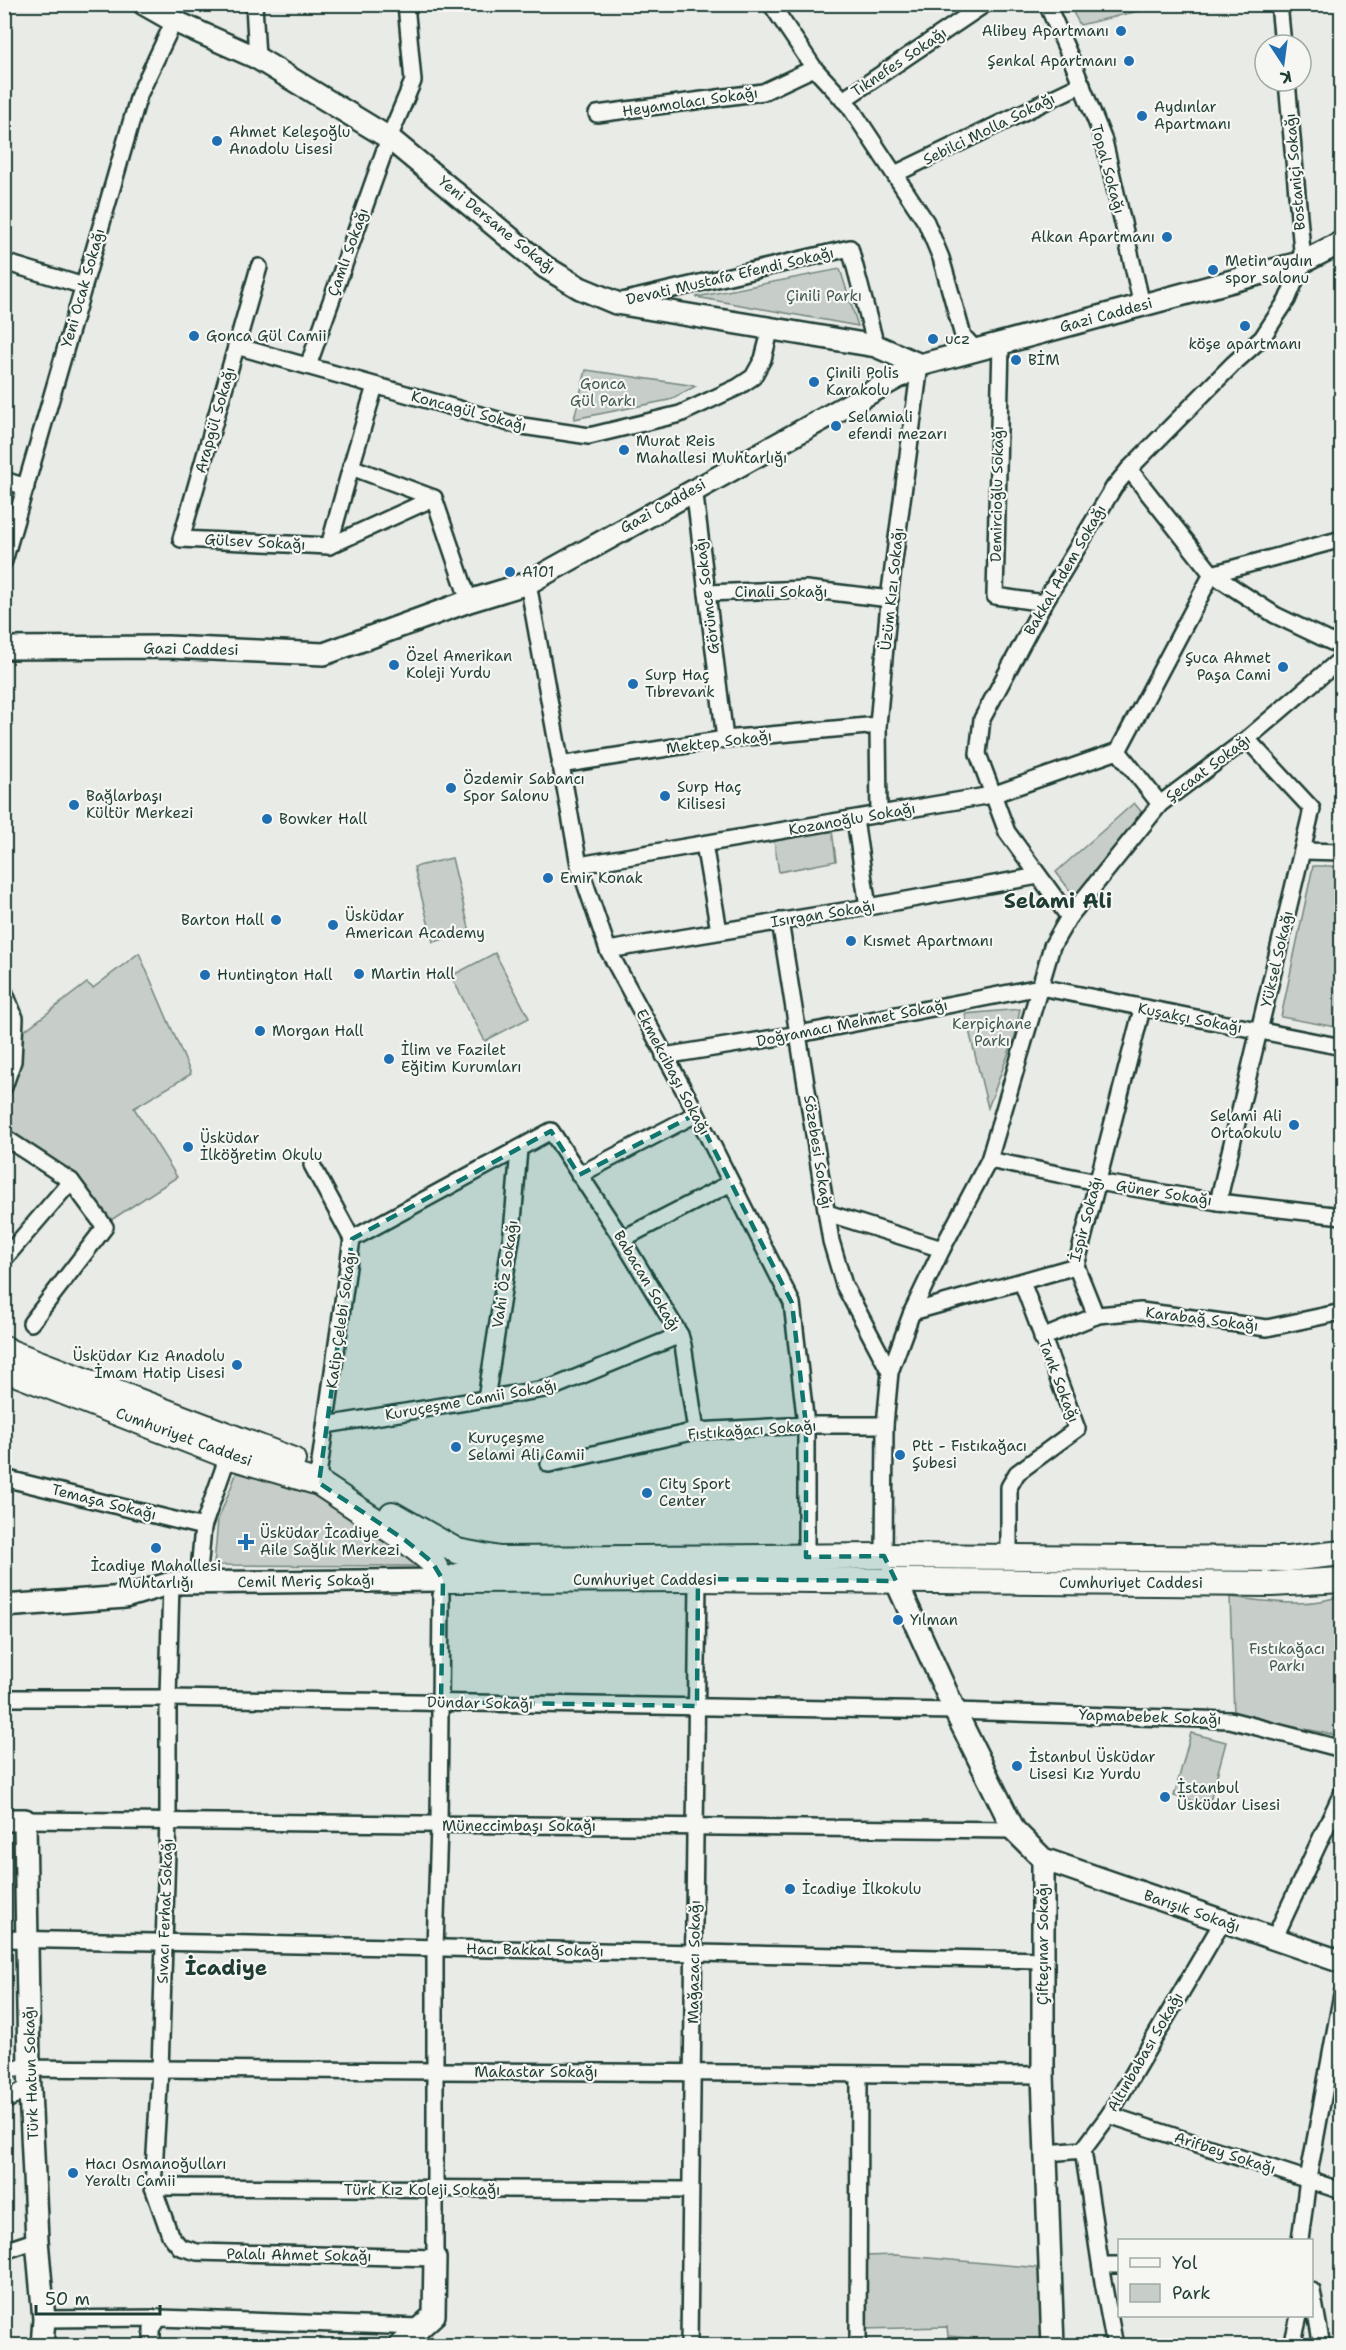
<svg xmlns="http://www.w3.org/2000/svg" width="1346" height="2350" viewBox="0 0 1346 2350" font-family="'Shantell Sans',sans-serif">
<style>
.green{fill:#c7cec9;stroke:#73867e;stroke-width:1.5}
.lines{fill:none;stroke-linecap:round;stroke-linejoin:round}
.street-casing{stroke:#1f3d34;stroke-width:20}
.secondary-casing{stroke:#1f3d34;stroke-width:26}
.primary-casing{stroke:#1f3d34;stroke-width:28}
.street{stroke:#f6f6f2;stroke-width:15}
.secondary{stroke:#f6f6f2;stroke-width:21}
.primary{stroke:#f6f6f2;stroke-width:24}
.marked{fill:#0f766e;fill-opacity:0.2;stroke:#0f766e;stroke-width:4.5;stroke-dasharray:12 8;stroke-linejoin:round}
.poi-dot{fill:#1f6fb2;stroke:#f6f6f2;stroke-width:2}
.labels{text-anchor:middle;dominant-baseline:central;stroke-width:4.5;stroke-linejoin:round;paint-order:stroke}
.poi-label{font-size:15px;fill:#1f3d34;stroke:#f6f6f2;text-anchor:start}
.street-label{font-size:15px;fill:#1f3d34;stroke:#f6f6f2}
.park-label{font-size:15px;fill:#415a52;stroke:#f6f6f2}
.district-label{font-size:21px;font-weight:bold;fill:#1f3d34;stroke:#f6f6f2}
</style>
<rect width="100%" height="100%" fill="#e9ebe7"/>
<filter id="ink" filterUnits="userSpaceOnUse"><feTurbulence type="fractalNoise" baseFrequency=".0167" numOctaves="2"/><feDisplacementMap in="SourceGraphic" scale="12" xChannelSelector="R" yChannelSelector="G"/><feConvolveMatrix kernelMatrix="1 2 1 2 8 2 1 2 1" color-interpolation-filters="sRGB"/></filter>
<g filter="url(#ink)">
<g class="green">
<path d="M 1069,5 L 1164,5 L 1080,25 Z"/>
<path d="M 840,269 L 858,326 L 696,297 Z"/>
<path d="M 586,370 L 696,386 L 669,400 L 574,419 Z"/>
<path d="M 1134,803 L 1145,816 L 1077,900 L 1056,872 Z"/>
<path d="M 832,830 L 836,861 L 779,872 L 774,841 Z"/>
<path d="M 452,858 L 470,932 L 433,942 L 414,867 Z"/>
<path d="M 1313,866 L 1341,866 L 1341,1028 L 1281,1017 Z"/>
<path d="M 139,953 L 191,1074 L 134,1108 L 177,1177 L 108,1222 L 5,1132 L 5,1102 L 18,1062 L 20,1034 L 87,983 L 93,988 Z"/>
<path d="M 495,953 L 529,1018 L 485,1041 L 451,976 Z"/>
<path d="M 1020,1009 L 1015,1036 L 988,1108 L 965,1014 Z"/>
<path d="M 241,1462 L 308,1485 L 416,1559 L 414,1566 L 214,1565 L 218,1520 Z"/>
<path d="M 1341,1595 L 1341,1736 L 1234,1715 L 1230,1597 C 1262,1601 1311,1609 1341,1595 Z"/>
<path d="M 1191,1733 L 1226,1742 L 1209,1805 L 1174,1796 Z"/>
<path d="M 4,1841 L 12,1841 L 15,1934 L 5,1934 Z"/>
<path d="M 896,2255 L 1040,2268 L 1043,2345 L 948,2336 L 947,2327 L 863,2329 L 865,2256 Z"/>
</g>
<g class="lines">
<g class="street-casing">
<g id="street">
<path d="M 254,4 L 257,58"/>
<path d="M 771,4 L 814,68 L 850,107 L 926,222 L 941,258 L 963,336 L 976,350"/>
<path d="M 1047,4 L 1072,61 L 1104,141 L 1142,305"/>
<path d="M 1279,4 L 1283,45"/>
<path d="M 843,100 L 985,4"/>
<path d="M 597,114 L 763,92 L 814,68"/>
<path d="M 895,174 L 1082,84"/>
<path d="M 4,262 L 84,286"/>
<path d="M 259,267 L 181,539 L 329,546 L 434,498"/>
<path d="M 622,301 L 850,248 L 876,346"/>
<path d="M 1001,343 L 995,596 L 1044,603"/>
<path d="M 236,346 L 516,425 L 589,436 L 680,414 L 738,387 L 753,377 L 763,359 L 771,328"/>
<path d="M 308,366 L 389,138 L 413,81 L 406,4"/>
<path d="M 375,386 L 351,467 L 434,498 L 469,601"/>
<path d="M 1129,469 L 1212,574 L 1275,615 L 1342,647"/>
<path d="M 4,480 L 26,487"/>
<path d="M 694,488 L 725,739"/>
<path d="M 329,546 L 351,467"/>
<path d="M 4,561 L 139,95 L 174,21"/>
<path d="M 528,583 L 579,865 L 608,950 L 692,1105 L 792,1303 L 806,1425 L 806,1557"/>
<path d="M 707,593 L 806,589 L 890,599"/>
<path d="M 560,765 L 725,739 L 878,725"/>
<path d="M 1160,804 L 1118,751 L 1212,574 L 1342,539"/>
<path d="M 879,815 L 878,725 L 890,591 L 920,365"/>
<path d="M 855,819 L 868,907"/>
<path d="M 704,844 L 719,931"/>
<path d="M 1303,851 L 1342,852"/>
<path d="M 579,865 L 992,795 L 1118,751"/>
<path d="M 1069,917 L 1007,832 L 978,754 L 982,719 L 1044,603 L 1114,487 L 1129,469 L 1233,364 L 1262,338 L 1287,300 L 1303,262 L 1287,81"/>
<path d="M 780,921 L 831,1241 L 844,1285 L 890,1372"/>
<path d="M 608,950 L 868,907 L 1038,876"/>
<path d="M 4,991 L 15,1018 L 13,1061 L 4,1087"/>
<path d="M 664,1056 L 799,1034 L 1040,987 L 1342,1047"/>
<path d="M 4,1137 L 71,1181 L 105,1227 L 31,1323"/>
<path d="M 989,1160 L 1097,1182 L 1218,1202 L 1342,1216"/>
<path d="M 312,1165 L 352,1239"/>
<path d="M 579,1175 L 696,1114"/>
<path d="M 1218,1202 L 1312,809 L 1247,739"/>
<path d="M 827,1213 L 942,1249"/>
<path d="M 622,1239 L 731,1183"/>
<path d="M 4,1259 L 71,1181"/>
<path d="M 1076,1266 L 1096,1316"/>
<path d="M 912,1312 L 1076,1266 L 1142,1009"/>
<path d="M 1042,1338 L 1098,1315 L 1141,1311 L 1267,1328 L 1342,1312"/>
<path d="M 486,1399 L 512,1233 L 519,1149"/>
<path d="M 326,1425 L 551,1388 L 680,1335"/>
<path d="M 549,1464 L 696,1431 L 806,1425 L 885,1425"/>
<path d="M 4,1478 L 203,1527"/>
<path d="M 319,1483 L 319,1469 L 352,1239 L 551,1131 L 622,1239 L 680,1335 L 683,1345 L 696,1431"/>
<path d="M 1009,1557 L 1009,1487 L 1017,1473 L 1077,1429 L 1022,1282"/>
<path d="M 887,1562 L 884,1556 L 885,1425 L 890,1372 L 912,1312 L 942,1249 L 989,1160 L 1052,946 L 1069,917 L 1160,804 L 1247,739 L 1342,658"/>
<path d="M 171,1583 L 168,1698 L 168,1820 L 160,2070 L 153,2187 L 170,2235 L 180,2247 L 197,2252 L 435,2258 L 435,1948 L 439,1826 L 441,1595"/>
<path d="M 198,1583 L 203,1527 L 228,1456"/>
<path d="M 4,1698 L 168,1698 L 955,1711 L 1230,1720 L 1342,1749"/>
<path d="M 25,1820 L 1014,1830"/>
<path d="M 4,1939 L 1042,1960"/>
<path d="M 1274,1939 L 1342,1793"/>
<path d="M 4,2068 L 1043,2075"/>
<path d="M 4,2102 L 30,2086"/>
<path d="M 1109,2115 L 1342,2191"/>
<path d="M 1083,2150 L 1103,2282 L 1115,2346"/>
<path d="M 1047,2153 L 1083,2150 L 1109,2115 L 1223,1921"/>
<path d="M 153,2187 L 690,2190"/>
<path d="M 1300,2240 L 1308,2179 L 1342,1994"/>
<path d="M 4,2251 L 37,2240"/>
<path d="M 1101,2265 L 1120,2265"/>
<path d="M 1312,2291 L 1322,2346"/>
<path d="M 44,2319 L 159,2318 L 419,2327"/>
<path d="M 152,2346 L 152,2329 L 159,2318"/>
<path d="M 689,2346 L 698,1579"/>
<path d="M 858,2346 L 859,2074"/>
<path d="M 1292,2346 L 1299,2316"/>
</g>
</g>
<g class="secondary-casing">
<g id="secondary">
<path d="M 144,4 L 174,21 L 257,58 L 389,138 L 545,267 L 580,288 L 616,303 L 876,346 L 920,365"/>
<path d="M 4,648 L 167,647 L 324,654 L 469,601 L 528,583 L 920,365 L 1303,262 L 1342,242"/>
<path d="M 896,1581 L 955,1711 L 1014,1830 L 1043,1859 L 1342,1962"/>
<path d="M 4,1606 L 125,1597 L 171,1583 L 443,1580 L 499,1559"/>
<path d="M 4,1820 L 25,1820 L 29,2069 L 37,2240 L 44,2319 L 42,2346"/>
<path d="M 1043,1859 L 1043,2075 L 1053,2346"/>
<path d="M 400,2346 L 434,2315 L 435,2258"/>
</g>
</g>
<g class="primary-casing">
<g id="primary">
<path d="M 4,1348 L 10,1352 L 293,1460"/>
<path d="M 4,1369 L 228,1456 L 319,1483 L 405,1540 L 432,1562 L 443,1580 L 698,1579 L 1272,1584 L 1342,1580"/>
<path d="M 392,1514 L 457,1551 L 499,1559 L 884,1556 L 1288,1559 L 1342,1553"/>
</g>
</g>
<use href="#street" class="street"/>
<use href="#secondary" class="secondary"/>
<use href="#primary" class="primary"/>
</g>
</g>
<path class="marked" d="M 696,1114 L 792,1303 L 806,1425 L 806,1557 L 884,1556 L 896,1581 L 698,1579 L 697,1706 L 441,1702 L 443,1580 L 432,1562 L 405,1540 L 319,1483 L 352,1239 L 551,1131 L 579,1175 Z"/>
<g class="poi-dot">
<circle cx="1121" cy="31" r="6"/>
<circle cx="1129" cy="61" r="6"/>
<circle cx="1142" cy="116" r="6"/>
<circle cx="217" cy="141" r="6"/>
<circle cx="1167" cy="237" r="6"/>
<circle cx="1213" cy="270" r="6"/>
<circle cx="1245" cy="326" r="6"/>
<circle cx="194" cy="336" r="6"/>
<circle cx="933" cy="339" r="6"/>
<circle cx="1016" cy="360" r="6"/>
<circle cx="814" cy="382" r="6"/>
<circle cx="836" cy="426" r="6"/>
<circle cx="624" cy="450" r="6"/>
<circle cx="510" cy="572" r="6"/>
<circle cx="394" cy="665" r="6"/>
<circle cx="1283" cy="667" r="6"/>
<circle cx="633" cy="684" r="6"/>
<circle cx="451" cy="788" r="6"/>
<circle cx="665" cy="796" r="6"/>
<circle cx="74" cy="805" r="6"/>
<circle cx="267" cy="819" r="6"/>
<circle cx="548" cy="878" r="6"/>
<circle cx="276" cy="920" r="6"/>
<circle cx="333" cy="925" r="6"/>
<circle cx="851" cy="941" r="6"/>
<circle cx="359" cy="974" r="6"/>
<circle cx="205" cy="975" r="6"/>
<circle cx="260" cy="1031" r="6"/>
<circle cx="389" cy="1059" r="6"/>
<circle cx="1294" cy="1125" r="6"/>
<circle cx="188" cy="1147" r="6"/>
<circle cx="237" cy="1365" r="6"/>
<circle cx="456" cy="1447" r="6"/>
<circle cx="900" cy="1455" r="6"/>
<circle cx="647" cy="1493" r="6"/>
<path d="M243 1533h6v6h6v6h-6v6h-6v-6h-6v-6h6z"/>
<circle cx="156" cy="1548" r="6"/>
<circle cx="898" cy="1620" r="6"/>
<circle cx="1017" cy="1766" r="6"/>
<circle cx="1165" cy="1797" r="6"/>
<circle cx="790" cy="1889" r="6"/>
<circle cx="73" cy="2173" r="6"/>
</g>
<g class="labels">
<g class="poi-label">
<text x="1109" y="31" text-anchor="end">Alibey Apartmanı</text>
<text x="1117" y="61" text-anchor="end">Şenkal Apartmanı</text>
<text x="1154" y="107">Aydınlar<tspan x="1154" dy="17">Apartmanı</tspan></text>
<text x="229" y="132">Ahmet Keleşoğlu<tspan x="229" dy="17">Anadolu Lisesi</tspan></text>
<text x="1155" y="237" text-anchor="end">Alkan Apartmanı</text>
<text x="1225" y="261">Metin aydın<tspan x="1225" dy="17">spor salonu</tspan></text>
<text x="206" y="336">Gonca Gül Camii</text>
<text x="945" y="339">ucz</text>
<text x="1245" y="344" text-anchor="middle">köşe apartmanı</text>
<text x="1028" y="360">BİM</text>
<text x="826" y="373">Çinili Polis<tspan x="826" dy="17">Karakolu</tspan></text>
<text x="848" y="417">Selamiali<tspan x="848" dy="17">efendi mezarı</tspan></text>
<text x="636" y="441">Murat Reis<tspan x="636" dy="17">Mahallesi Muhtarlığı</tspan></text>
<text x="522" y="572">A101</text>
<text x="406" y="656">Özel Amerikan<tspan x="406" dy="17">Koleji Yurdu</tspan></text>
<text x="1271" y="658" text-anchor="end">Şuca Ahmet<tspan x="1271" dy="17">Paşa Cami</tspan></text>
<text x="645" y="675">Surp Haç<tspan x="645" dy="17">Tıbrevank</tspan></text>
<text x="463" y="779">Özdemir Sabancı<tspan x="463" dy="17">Spor Salonu</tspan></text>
<text x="677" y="787">Surp Haç<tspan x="677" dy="17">Kilisesi</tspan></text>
<text x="86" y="796">Bağlarbaşı<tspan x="86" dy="17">Kültür Merkezi</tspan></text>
<text x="279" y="819">Bowker Hall</text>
<text x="560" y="878">Emir Konak</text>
<text x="345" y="916">Üsküdar<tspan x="345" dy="17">American Academy</tspan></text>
<text x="264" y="920" text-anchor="end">Barton Hall</text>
<text x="863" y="941">Kısmet Apartmanı</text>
<text x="371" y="974">Martin Hall</text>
<text x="217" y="975">Huntington Hall</text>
<text x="272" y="1031">Morgan Hall</text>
<text x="401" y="1050">İlim ve Fazilet<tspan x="401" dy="17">Eğitim Kurumları</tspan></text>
<text x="1282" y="1116" text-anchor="end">Selami Ali<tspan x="1282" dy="17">Ortaokulu</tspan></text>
<text x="200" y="1138">Üsküdar<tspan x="200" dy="17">İlköğretim Okulu</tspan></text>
<text x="225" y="1356" text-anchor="end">Üsküdar Kız Anadolu<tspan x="225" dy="17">İmam Hatip Lisesi</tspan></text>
<text x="468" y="1438">Kuruçeşme<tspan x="468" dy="17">Selami Ali Camii</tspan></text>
<text x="912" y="1446">Ptt - Fıstıkağacı<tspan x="912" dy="17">Şubesi</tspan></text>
<text x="659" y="1484">City Sport<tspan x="659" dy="17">Center</tspan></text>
<text x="260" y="1533">Üsküdar İcadiye<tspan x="260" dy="17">Aile Sağlık Merkezi</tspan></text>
<text x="156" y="1566" text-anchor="middle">İcadiye Mahallesi<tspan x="156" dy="17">Muhtarlığı</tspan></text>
<text x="910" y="1620">Yılman</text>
<text x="1029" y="1757">İstanbul Üsküdar<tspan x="1029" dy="17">Lisesi Kız Yurdu</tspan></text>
<text x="1177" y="1788">İstanbul<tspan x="1177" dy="17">Üsküdar Lisesi</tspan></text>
<text x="802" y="1889">İcadiye İlkokulu</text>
<text x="85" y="2164">Hacı Osmanoğulları<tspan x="85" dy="17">Yeraltı Camii</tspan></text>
</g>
<g class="street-label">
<text transform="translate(899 62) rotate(-34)">Tıknefes Sokağı</text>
<text transform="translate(690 102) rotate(-8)">Heyamolacı Sokağı</text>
<text transform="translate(989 129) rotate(-26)">Sebilci Molla Sokağı</text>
<text transform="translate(1108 169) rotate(75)">Topal Sokağı</text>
<text transform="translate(1295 172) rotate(-95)">Bostaniçi Sokağı</text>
<text transform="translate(497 225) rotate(39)">Yeni Dersane Sokağı</text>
<text transform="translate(348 252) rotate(-70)">Çamlı Sokağı</text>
<text transform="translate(730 276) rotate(-13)">Devati Mustafa Efendi Sokağı</text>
<text transform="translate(83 288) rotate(-74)">Yeni Ocak Sokağı</text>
<text transform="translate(1106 315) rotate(-15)">Gazi Caddesi</text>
<text transform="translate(469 411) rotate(15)">Koncagül Sokağı</text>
<text transform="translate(215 420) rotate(-74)">Arapgül Sokağı</text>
<text transform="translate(997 494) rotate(-89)">Demircioğlu Sokağı</text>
<text transform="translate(663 506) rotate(-29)">Gazi Caddesi</text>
<text transform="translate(255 542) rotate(3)">Gülsev Sokağı</text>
<text transform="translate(1065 570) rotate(-60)">Bakkal Adem Sokağı</text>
<text transform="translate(892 589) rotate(-84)">Üzüm Kızı Sokağı</text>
<text x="781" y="592">Cinali Sokağı</text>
<text transform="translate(707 596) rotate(-97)">Görümce Sokağı</text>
<text transform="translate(191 649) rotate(1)">Gazi Caddesi</text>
<text transform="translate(719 742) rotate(-7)">Mektep Sokağı</text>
<text transform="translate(1208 768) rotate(-37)">Şecaat Sokağı</text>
<text transform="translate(852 819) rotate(-10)">Kozanoğlu Sokağı</text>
<text transform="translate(823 914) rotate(-9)">Isırgan Sokağı</text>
<text transform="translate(1277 959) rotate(-77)">Yüksel Sokağı</text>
<text transform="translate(1190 1018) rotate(11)">Kuşakçı Sokağı</text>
<text transform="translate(852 1023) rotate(-11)">Doğramacı Mehmet Sokağı</text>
<text transform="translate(673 1072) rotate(62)">Ekmekcibaşı Sokağı</text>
<text transform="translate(818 1152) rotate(81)">Sözebesi Sokağı</text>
<text transform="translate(1164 1193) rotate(9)">Güner Sokağı</text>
<text transform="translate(1086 1219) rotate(-75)">İspir Sokağı</text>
<text transform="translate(505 1274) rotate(-82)">Vahi Öz Sokağı</text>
<text transform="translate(647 1281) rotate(59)">Babacan Sokağı</text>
<text transform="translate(1202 1319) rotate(7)">Karabağ Sokağı</text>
<text transform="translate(341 1320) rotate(-82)">Katip Çelebi Sokağı</text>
<text transform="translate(1059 1381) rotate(69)">Tank Sokağı</text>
<text transform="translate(471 1400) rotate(-10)">Kuruçeşme Camii Sokağı</text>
<text transform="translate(752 1430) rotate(-4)">Fıstıkağacı Sokağı</text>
<text transform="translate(184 1437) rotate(20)">Cumhuriyet Caddesi</text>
<text transform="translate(104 1502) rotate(14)">Temaşa Sokağı</text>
<text x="645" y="1580">Cumhuriyet Caddesi</text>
<text transform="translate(306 1581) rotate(-1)">Cemil Meriç Sokağı</text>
<text x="1131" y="1583">Cumhuriyet Caddesi</text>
<text transform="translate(480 1703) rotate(1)">Dündar Sokağı</text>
<text transform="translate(1150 1717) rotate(2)">Yapmabebek Sokağı</text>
<text x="519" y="1826">Müneccimbaşı Sokağı</text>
<text transform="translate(165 1911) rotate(-88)">Sıvacı Ferhat Sokağı</text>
<text transform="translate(1192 1911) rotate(19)">Barışık Sokağı</text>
<text transform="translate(1043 1944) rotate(-90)">Çifteçınar Sokağı</text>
<text transform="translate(535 1950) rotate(1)">Hacı Bakkal Sokağı</text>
<text transform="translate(694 1962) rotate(-89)">Mağazacı Sokağı</text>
<text transform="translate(1145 2052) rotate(-60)">Altınbabası Sokağı</text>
<text x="536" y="2072">Makastar Sokağı</text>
<text transform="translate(31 2073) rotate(-92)">Türk Hatun Sokağı</text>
<text transform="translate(1225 2153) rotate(18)">Arifbey Sokağı</text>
<text x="422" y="2190">Türk Kız Koleji Sokağı</text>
<text transform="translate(299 2255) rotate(1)">Palalı Ahmet Sokağı</text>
</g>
<g class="park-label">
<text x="824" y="296">Çinili Parkı</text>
<text x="603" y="384">Gonca<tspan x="603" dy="17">Gül Parkı</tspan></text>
<text x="992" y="1024">Kerpiçhane<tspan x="992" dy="17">Parkı</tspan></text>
<text x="1287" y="1649">Fıstıkağacı<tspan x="1287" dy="17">Parkı</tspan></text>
</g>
<g class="district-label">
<text x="1058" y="901">Selami Ali</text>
<text x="226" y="1968">İcadiye</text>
</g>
</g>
<rect width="1346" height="2350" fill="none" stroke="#f6f6f2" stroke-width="24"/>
<rect x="12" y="12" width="1322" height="2326" fill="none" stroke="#1f3d34" stroke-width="2" filter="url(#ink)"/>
<rect x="1118" y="2239" width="195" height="78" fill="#f6f6f2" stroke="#a0aca6" stroke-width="1.5"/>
<rect x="1130" y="2258" width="30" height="9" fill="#f6f6f2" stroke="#a0aca6" stroke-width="1.5"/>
<text x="1172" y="2269" font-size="18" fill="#1f3d34">Yol</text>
<rect x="1130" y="2284" width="30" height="18" fill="#c7cec9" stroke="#a0aca6" stroke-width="1.5"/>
<text x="1172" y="2299" font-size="18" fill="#1f3d34">Park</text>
<g transform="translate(1283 63) rotate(167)"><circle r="28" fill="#f6f6f2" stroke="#a0aca6" stroke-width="1.5"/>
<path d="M0-4.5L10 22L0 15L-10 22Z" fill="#1f6fb2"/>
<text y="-9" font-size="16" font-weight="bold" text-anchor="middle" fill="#1f3d34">K</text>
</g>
<path d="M36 2305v9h124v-9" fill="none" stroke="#1f3d34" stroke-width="3"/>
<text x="45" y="2305" font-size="18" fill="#1f3d34" stroke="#f6f6f2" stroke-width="4.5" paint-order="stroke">50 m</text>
</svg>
